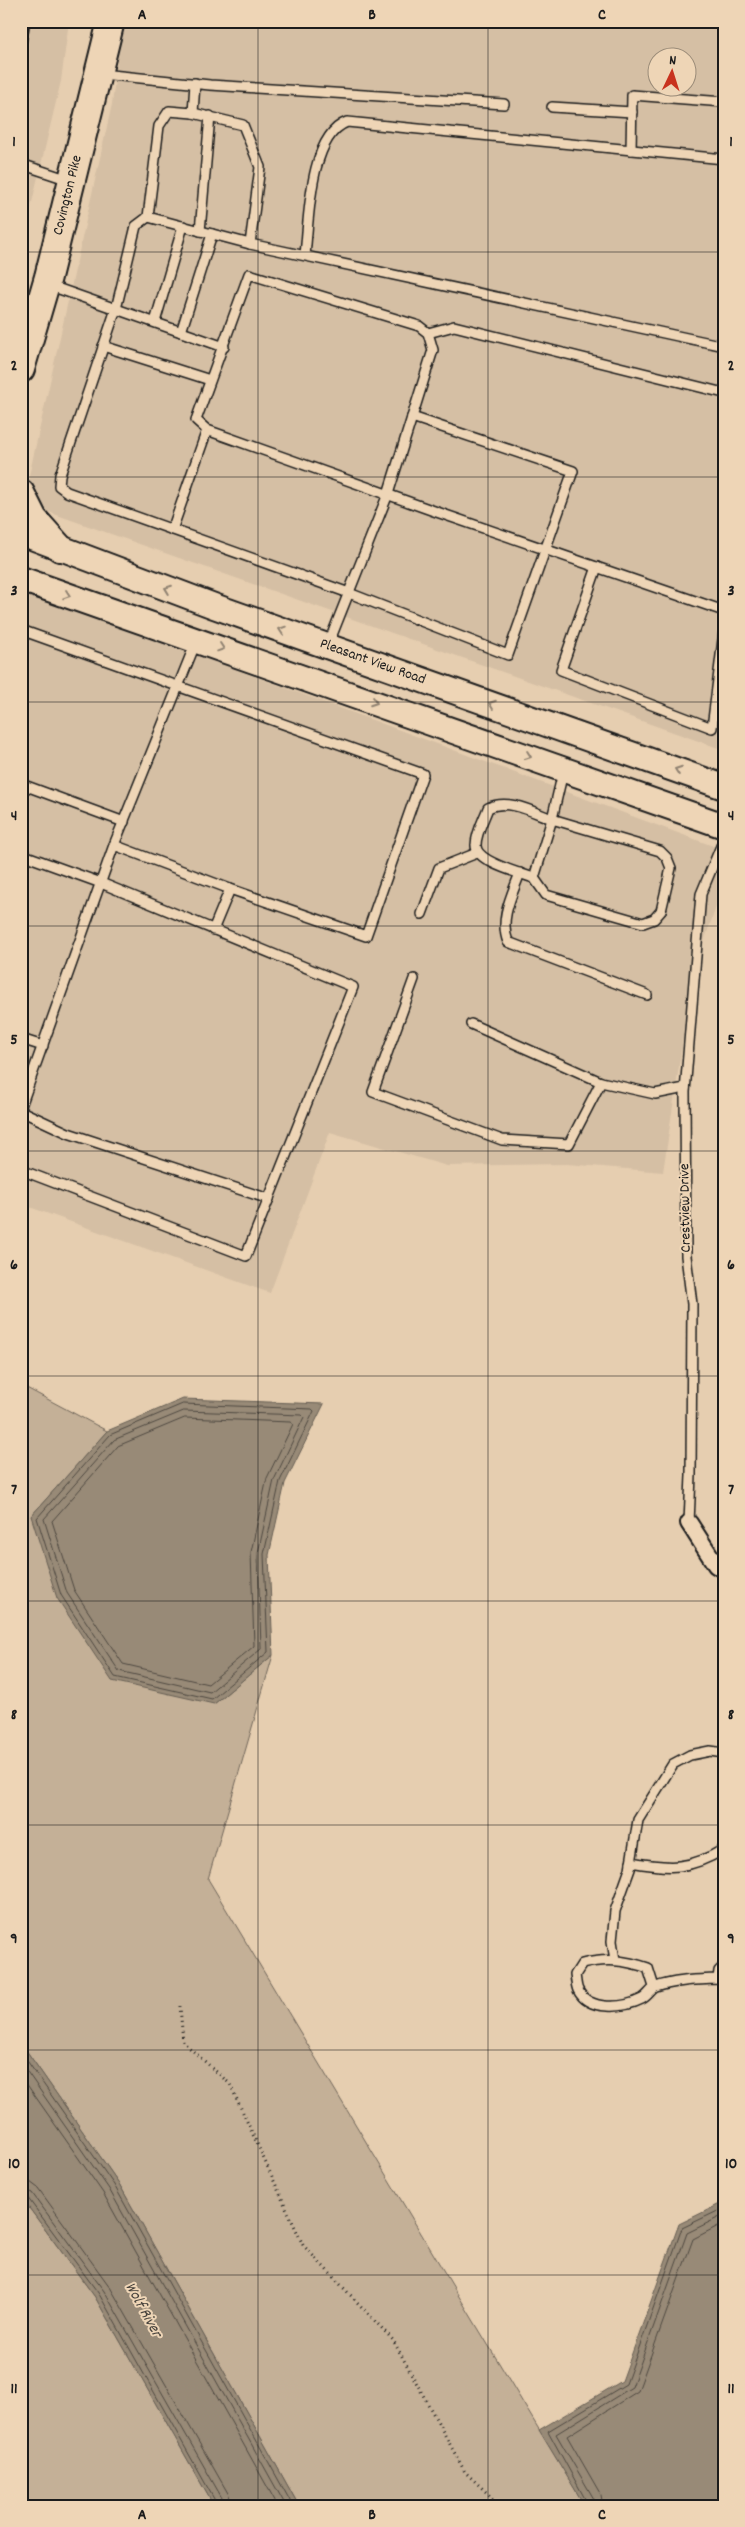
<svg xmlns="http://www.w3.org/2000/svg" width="745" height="2527" viewBox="0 0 745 2527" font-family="Dekko,sans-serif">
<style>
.built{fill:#d5bfa4;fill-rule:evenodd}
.green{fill:#c4b097;stroke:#70665a}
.water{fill:#988a77;stroke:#665e53}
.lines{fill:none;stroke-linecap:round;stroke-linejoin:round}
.shore{stroke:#4e4840;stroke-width:1}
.service-casing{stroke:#1c1c1c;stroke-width:12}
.minor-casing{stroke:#1c1c1c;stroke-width:20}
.secondary-casing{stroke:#1c1c1c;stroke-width:28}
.primary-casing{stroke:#1c1c1c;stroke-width:30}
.path{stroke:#1c1c1c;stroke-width:3;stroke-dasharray:1 4;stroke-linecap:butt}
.service{stroke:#eed5b6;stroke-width:9}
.minor{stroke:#eed5b6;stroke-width:16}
.secondary{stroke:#eed5b6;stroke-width:24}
.primary{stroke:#eed5b6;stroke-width:26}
.oneway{stroke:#908271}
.grid{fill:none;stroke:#1c1c1c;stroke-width:1;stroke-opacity:0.55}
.labels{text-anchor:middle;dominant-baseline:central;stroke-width:4;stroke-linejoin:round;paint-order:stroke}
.street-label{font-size:15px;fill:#1c1c1c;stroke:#eed5b6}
.water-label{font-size:16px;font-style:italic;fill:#47423c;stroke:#eed5b6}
.neatline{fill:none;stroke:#1c1c1c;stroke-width:2}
.grid-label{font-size:16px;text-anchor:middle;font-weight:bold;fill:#1c1c1c}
</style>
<rect width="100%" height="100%" fill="#e6ceb0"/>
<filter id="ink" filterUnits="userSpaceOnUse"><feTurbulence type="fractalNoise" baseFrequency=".02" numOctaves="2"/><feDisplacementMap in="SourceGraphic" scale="10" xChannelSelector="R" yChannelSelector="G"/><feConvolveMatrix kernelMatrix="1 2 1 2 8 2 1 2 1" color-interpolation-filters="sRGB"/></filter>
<g filter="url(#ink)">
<g class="built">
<path d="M 21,21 L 69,21 L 61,81 L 21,248 Z"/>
<path d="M 122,21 L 724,21 L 724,750 L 23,503 L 112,104 ZM 658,58 L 688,58 L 688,88 L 658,88 Z"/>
<path d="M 21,590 L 724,850 L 724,884 L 693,973 L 663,1172 L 567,1164 L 447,1166 L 330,1132 L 270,1293 L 21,1204 Z"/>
</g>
<g class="green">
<path d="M 21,1385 L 107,1431 L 31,1516 L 214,1704 L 273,1655 L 208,1879 L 585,2506 L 299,2506 L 118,2182 L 21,2043 Z"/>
<path d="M 21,2197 L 95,2297 L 214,2506 L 21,2506 Z"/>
</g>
<g class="water">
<path d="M 183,1399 L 324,1404 L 285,1483 L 269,1555 L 273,1655 L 214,1704 L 112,1681 L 57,1598 L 31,1516 L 107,1431 Z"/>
<path d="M 21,2043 L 118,2182 L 299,2506 L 214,2506 L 95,2297 L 21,2197 Z"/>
<path d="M 724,2202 L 724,2506 L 585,2506 L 539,2430 L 622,2381 L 679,2224 Z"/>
</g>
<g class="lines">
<g class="shore">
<path d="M 183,1404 L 312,1409 L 314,1411 L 280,1481 L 264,1554 L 268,1652 L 212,1699 L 115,1677 L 61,1595 L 37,1518 L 110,1435 Z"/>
<path d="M 184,1411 L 302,1415 L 304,1417 L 274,1480 L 258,1553 L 261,1649 L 210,1692 L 119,1671 L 67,1593 L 44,1519 L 114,1440 Z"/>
<path d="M 185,1418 L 290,1422 L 293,1424 L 267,1478 L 251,1552 L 254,1646 L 208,1684 L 123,1664 L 74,1590 L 52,1521 L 118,1446 Z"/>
<path d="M 21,2052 L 114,2185 L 293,2506"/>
<path d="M 21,2063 L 109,2189 L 286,2506"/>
<path d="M 21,2076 L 103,2193 L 278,2506"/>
<path d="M 21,2181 L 30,2182 L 38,2188 L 110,2287 L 229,2495 L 232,2506"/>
<path d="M 21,2188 L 32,2193 L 104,2291 L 222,2498 L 224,2506"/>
<path d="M 21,2195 L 27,2197 L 99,2294 L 218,2506"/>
<path d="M 589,2506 L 548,2431 L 626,2384 L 682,2228 L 724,2208"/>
<path d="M 595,2506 L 594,2499 L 556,2434 L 632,2387 L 687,2233 L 724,2215"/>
<path d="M 603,2506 L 601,2495 L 567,2436 L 638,2391 L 693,2239 L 724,2223"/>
</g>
<g class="service-casing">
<g id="service">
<path d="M 21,43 L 25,21"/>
<path d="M 101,74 L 210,85 L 504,104"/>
<path d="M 195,83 L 193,113 L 169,111 L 159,126 L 148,217 L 250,244 L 724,346"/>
<path d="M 552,107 L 632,112"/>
<path d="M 193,113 L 243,125 L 260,167 L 250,244"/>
<path d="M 631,150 L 632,95 L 724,102"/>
<path d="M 21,164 L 69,180"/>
<path d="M 148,217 L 136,226 L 116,309 L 60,475 L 59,486 L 67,492 L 349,593 L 508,655 L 573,471 L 412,417"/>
<path d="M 200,231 L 210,116"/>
<path d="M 305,255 C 309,220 309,136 347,122 L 724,159"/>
<path d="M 48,285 L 224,347"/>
<path d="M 155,322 L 183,226"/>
<path d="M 181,332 L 212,234"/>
<path d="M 428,333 L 454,326 L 724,393"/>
<path d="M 103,346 L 210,380"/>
<path d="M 172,530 L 207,430"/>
<path d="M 597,567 L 561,670 L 712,728 L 724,631"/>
<path d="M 21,630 L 423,774 L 366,936 L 230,889 L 114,845 L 21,1106"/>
<path d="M 328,645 L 388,494 L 433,350 L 428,333 L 419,326 L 249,274 L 196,420 L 207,430 L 434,511 L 724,611"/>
<path d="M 21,784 L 124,822"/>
<path d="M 114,845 L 196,642"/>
<path d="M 21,854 L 101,883 L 353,987 L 246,1256 L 21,1170"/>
<path d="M 520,873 C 512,895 499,919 508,942 L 647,995"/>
<path d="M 534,878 L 546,895 L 643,923 L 654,919 L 661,911 L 671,868 L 667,858 L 660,851 L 552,819 L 534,878 C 520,873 475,862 476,845 C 476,833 484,819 488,808 C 508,798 533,812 552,819 L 563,772"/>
<path d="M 422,914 L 439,868 L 477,853"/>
<path d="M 213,930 L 230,889"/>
<path d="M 414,979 L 373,1092 L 502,1140 L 569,1144 L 601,1082"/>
<path d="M 471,1024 L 601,1082 L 655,1094 L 685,1088"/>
<path d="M 21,1039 L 43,1046"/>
<path d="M 21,1111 L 68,1133 L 269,1199"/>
<path d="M 689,1523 L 691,1475 L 692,1304 L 686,1256 L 685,1092 L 701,894 L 724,839"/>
<path d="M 631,1862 C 670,1869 690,1870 724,1849"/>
<path d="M 615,1960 L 612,1941 L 615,1911 L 630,1869 L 638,1820 L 673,1764 L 690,1755 L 710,1751 L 724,1753"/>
<path d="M 724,1966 L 719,1971 L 718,1979 L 724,1983"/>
<path d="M 654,1987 L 648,1968 C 625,1960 606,1958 582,1964 L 575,1975 C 576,1980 576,1986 578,1990 C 589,2012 624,2008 642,1999 C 648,1996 651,1989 656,1987 C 676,1980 698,1980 718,1979"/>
</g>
</g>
<g class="minor-casing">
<path id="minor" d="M 689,1523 L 716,1565 L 724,1570"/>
</g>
<g class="secondary-casing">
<g id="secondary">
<path id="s1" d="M 21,536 L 29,536 L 214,606 L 724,787"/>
<path d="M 21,579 L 724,826"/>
</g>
</g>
<g class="primary-casing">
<g id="primary">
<path id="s2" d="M 21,369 L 48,277 L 111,21"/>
<path d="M 21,493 L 34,519 L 60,548"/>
</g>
</g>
<path class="path" d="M 180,2006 L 183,2042 L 230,2084 L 303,2245 L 393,2340 L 465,2472 L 501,2506"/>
<use href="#service" class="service"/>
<use href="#minor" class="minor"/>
<use href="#secondary" class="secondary"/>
<use href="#primary" class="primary"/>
</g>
<defs><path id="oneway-chevron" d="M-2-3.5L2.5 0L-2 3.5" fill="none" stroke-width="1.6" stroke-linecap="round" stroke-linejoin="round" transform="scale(1.25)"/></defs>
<g class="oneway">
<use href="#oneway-chevron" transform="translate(168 589) rotate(-159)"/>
<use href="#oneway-chevron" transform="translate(67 595) rotate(19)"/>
<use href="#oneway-chevron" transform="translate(282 630) rotate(-161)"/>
<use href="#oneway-chevron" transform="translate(221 648) rotate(19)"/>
<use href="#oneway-chevron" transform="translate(374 702) rotate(20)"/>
<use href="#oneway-chevron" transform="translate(492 704) rotate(-160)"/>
<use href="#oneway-chevron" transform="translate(528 756) rotate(20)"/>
<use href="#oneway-chevron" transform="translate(678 770) rotate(-160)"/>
</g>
</g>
<path class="grid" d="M 258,21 L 258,2506M 488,21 L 488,2506M 21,252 L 724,252M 21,477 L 724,477M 21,702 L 724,702M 21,926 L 724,926M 21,1151 L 724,1151M 21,1376 L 724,1376M 21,1601 L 724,1601M 21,1825 L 724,1825M 21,2050 L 724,2050M 21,2275 L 724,2275"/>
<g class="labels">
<g class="street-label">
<text stroke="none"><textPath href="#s2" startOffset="180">Covington Pike</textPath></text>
<text stroke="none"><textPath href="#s1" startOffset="374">Pleasant View Road</textPath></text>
<text transform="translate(686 1208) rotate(-91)">Crestview Drive</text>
</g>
<g class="water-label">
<text transform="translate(143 2310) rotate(61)">Wolf River</text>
</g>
</g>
<rect width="745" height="2527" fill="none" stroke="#eed5b6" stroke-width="55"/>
<g transform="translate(672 72) rotate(4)"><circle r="24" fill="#eed5b6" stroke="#9a8b78"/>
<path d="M0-4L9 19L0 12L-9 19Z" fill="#c8321e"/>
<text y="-8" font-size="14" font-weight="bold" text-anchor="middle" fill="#1c1c1c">N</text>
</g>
<rect x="28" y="28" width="690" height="2472" class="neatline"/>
<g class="grid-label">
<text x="142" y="19">A</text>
<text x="372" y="19">B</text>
<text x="602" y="19">C</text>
<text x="14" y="146">1</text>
<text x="731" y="146">1</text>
<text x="14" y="370">2</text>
<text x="731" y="370">2</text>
<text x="14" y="595">3</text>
<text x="731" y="595">3</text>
<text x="14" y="820">4</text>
<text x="731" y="820">4</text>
<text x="14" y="1044">5</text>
<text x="731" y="1044">5</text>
<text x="14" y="1269">6</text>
<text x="731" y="1269">6</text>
<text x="14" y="1494">7</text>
<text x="731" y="1494">7</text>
<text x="14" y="1719">8</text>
<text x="731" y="1719">8</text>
<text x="14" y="1943">9</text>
<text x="731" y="1943">9</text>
<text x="14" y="2168">10</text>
<text x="731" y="2168">10</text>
<text x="14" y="2393">11</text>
<text x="731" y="2393">11</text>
<text x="142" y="2519">A</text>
<text x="372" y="2519">B</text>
<text x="602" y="2519">C</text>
</g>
</svg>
